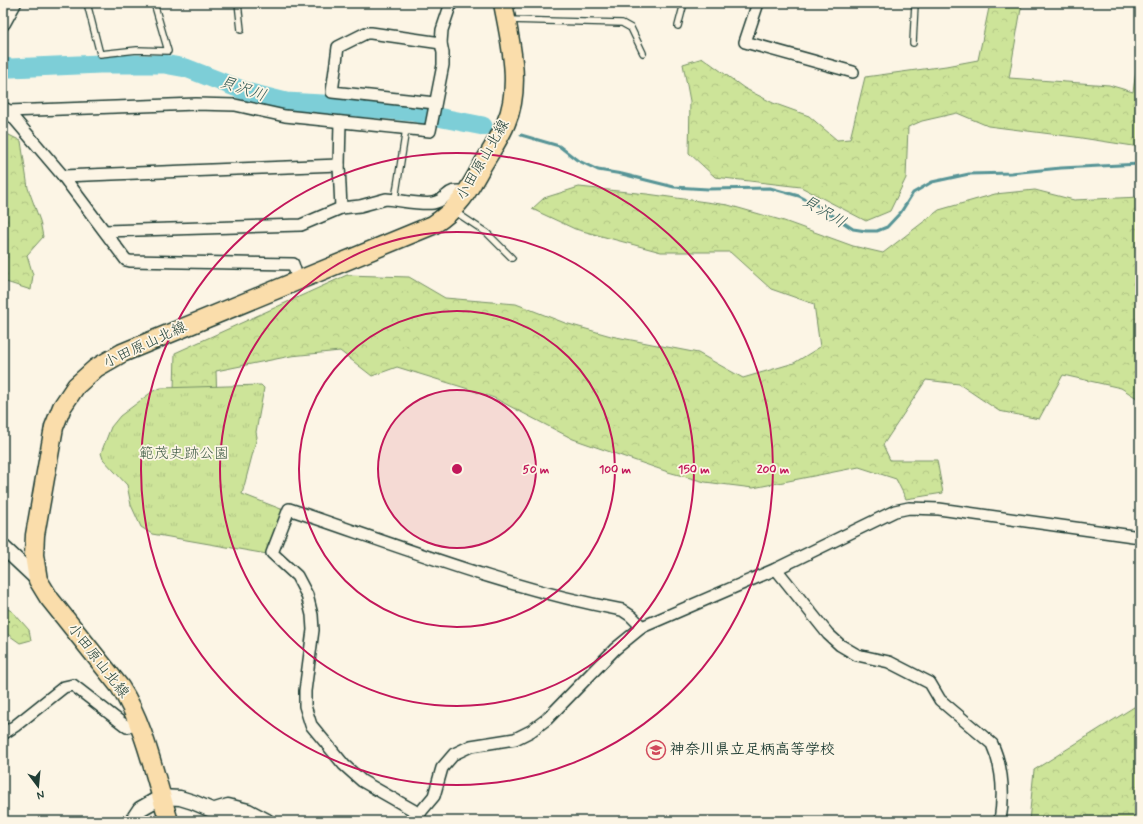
<svg xmlns="http://www.w3.org/2000/svg" width="1143" height="824" viewBox="0 0 1143 824" font-family="Mynerve,'Klee One',sans-serif">
<style>
.forest{fill:url(#forest-crowns);stroke:#769066}
.park{fill:url(#park-tufts);stroke:#769066}
.lines{fill:none;stroke-linecap:round;stroke-linejoin:round}
.stream{stroke:#579496;stroke-width:3}
.river{stroke:#7dced7;stroke-width:19}
.service-casing{stroke:#1f3d34;stroke-width:8}
.minor-casing{stroke:#1f3d34;stroke-width:14}
.tertiary-casing{stroke:#1f3d34;stroke-width:17}
.primary-casing{stroke:#1f3d34;stroke-width:21}
.service{stroke:#fcf5e5;stroke-width:5.5}
.minor{stroke:#fcf5e5;stroke-width:11}
.tertiary{stroke:#fcf5e5;stroke-width:14}
.primary{stroke:#faddab;stroke-width:18}
.ring{fill:none;stroke:#c2185b;stroke-width:2}
.labels{text-anchor:middle;dominant-baseline:central;stroke-width:3.5;stroke-linejoin:round;paint-order:stroke}
.street-label{font-size:15px;fill:#1f3d34;stroke:#fcf5e5}
.park-label{font-size:15px;fill:#425e48;stroke:#fcf5e5}
.poi-label{font-size:15px;font-weight:bold;fill:#1f3d34;stroke:#fcf5e5;text-anchor:start}
.water-label{font-size:16px;font-style:italic;fill:#325a55;stroke:#fcf5e5}
.centre{fill:#c2185b;stroke:#fcf5e5;stroke-width:2}
.ring-label{font-size:12px;text-anchor:middle;font-weight:bold;fill:#c2185b;stroke:#fcf5e5;stroke-width:3.5;stroke-linejoin:round;paint-order:stroke}
</style>
<defs>
<pattern id="forest-crowns" width="20" height="18" patternUnits="userSpaceOnUse"><rect width="20" height="18" fill="#cde499"/><path d="M2 6a3 3 0 1 1 6 0M12 15a3 3 0 1 1 6 0" fill="none" stroke="#b0c484"/></pattern>
<pattern id="park-tufts" width="24" height="20" patternUnits="userSpaceOnUse"><rect width="24" height="20" fill="#cde499"/><path d="M3 7l-1-3M5 7V3M7 7l1-3M15 17l-1-3M17 17v-4M19 17l1-3" fill="none" stroke="#b0c484"/></pattern>
</defs>
<rect width="100%" height="100%" fill="#fcf5e5"/>
<filter id="ink" filterUnits="userSpaceOnUse"><feTurbulence type="fractalNoise" baseFrequency=".025" numOctaves="2"/><feDisplacementMap in="SourceGraphic" scale="8" xChannelSelector="R" yChannelSelector="G"/><feConvolveMatrix kernelMatrix="1 2 1 2 8 2 1 2 1" color-interpolation-filters="sRGB"/></filter>
<g filter="url(#ink)">
<g class="forest">
<path d="M 990,3 L 1022,3 L 1009,78 L 1109,85 L 1133,92 L 1140,44 L 1140,147 L 1075,137 L 988,126 L 957,113 L 922,121 L 908,127 L 906,178 L 890,211 L 866,221 L 801,187 L 715,177 L 689,153 L 690,101 L 683,64 L 703,58 L 744,88 L 773,103 L 809,116 L 837,140 L 850,139 L 865,77 L 946,66 L 978,60 Z"/>
<path d="M 5,133 L 21,141 L 28,188 L 40,221 L 43,237 L 27,255 L 33,275 L 31,290 L 3,281 L 3,134 Z"/>
<path d="M 579,187 L 647,194 L 728,205 L 784,221 L 853,246 L 883,253 L 939,210 L 995,194 L 1035,190 L 1074,200 L 1140,197 L 1140,400 L 1121,388 L 1063,375 L 1039,419 L 999,411 L 959,384 L 926,380 L 883,445 L 890,460 L 937,460 L 943,493 L 906,499 L 896,479 L 859,467 L 753,488 L 705,482 L 668,472 L 573,439 L 494,398 L 462,387 L 397,367 L 372,376 L 340,351 L 291,356 L 216,371 L 217,402 L 174,389 L 175,353 L 347,275 L 409,277 L 445,298 L 516,304 L 565,323 L 611,336 L 698,353 L 743,378 L 794,363 L 820,347 L 814,304 L 771,289 L 730,252 L 661,252 L 575,229 L 532,209 L 544,198 Z"/>
<path d="M 3,606 L 13,612 L 29,630 L 31,640 L 20,643 L 3,631 Z"/>
<path d="M 1140,702 L 1140,821 L 1029,821 L 1034,770 L 1134,707 Z"/>
</g>
<path class="park" d="M 261,385 L 264,388 L 256,432 L 257,437 L 242,494 L 281,509 L 283,514 L 267,554 L 152,534 L 141,527 L 131,505 L 127,485 L 103,459 L 101,453 L 111,427 L 120,416 L 153,391 L 161,388 Z"/>
<g class="lines">
<path class="stream" d="M 521,135 L 559,146 L 577,160 L 598,170 L 622,174 L 674,187 L 708,189 L 770,188 L 799,196 L 820,207 L 853,229 L 866,231 L 877,231 L 887,227 L 901,212 L 913,193 L 932,182 L 969,174 L 1011,173 L 1061,168 L 1140,164"/>
<path class="river" d="M 3,67 L 11,68 L 100,64 L 164,64 L 186,68 L 250,93 L 286,102 L 322,104 L 412,112 L 483,126"/>
<g class="service-casing">
<g id="service">
<path d="M 87,3 L 100,54 L 137,50 L 168,51 L 154,3"/>
<path d="M 238,3 L 241,30"/>
<path d="M 508,20 L 622,23 L 631,28 L 643,53"/>
<path d="M 678,26 L 683,7 L 682,3"/>
<path d="M 913,43 L 915,3"/>
<path d="M 395,199 L 406,129"/>
<path d="M 454,211 L 487,233 L 512,258"/>
</g>
</g>
<g class="minor-casing">
<g id="minor">
<path d="M 758,3 L 745,42 L 853,72"/>
<path d="M 435,103 L 332,92 L 338,47 L 366,33 L 371,33 L 441,43"/>
<path d="M 6,109 L 63,176 L 126,260 L 130,261 L 293,264 L 298,280"/>
<path d="M 8,111 L 196,104 L 235,105 L 285,116 L 430,131 L 443,65 L 443,53 L 441,43 L 442,30 L 451,3"/>
<path d="M 340,122 L 339,165 L 341,208"/>
<path d="M 63,176 L 339,165"/>
<path d="M 105,231 L 301,225 L 341,208 L 360,206 L 386,199 C 398,200 422,205 433,203 C 450,200 443,187 468,192"/>
<path d="M 776,569 L 828,634 L 840,645 L 857,655 L 889,662 L 930,683 L 940,700 L 992,744 C 1003,768 1004,796 1000,821"/>
<path d="M 3,734 L 15,726 L 64,687 L 73,685 L 127,727 L 138,721"/>
<path d="M 420,814 L 362,781 L 344,765 L 311,725 L 305,706 L 305,691 L 313,630 L 312,615 L 307,595 L 297,576 L 272,553 L 289,509 C 399,546 508,589 622,610 L 631,616 L 642,627"/>
<path d="M 413,821 L 434,796 L 442,768 L 454,754 L 471,746 L 515,739 L 531,731 L 547,719 L 615,649 L 642,627 L 776,569 L 895,511 L 909,508 L 939,509 L 1140,537"/>
</g>
</g>
<g class="tertiary-casing">
<g id="tertiary">
<path d="M 3,23 L 14,3"/>
<path d="M 3,547 L 38,580"/>
<path d="M 215,810 L 228,806 L 248,811 L 267,821"/>
<path d="M 132,821 L 140,809 L 161,797 L 180,798 L 193,802 L 237,821"/>
</g>
</g>
<g class="primary-casing">
<path id="primary" d="M 169,821 C 154,776 146,727 120,687 L 49,598 L 38,580 L 34,555 L 35,535 L 54,427 L 62,407 L 76,386 L 96,368 L 122,353 L 433,225 C 459,208 467,193 482,166 C 490,152 500,138 506,123 C 522,86 510,41 503,3"/>
</g>
<use href="#service" class="service"/>
<use href="#minor" class="minor"/>
<use href="#tertiary" class="tertiary"/>
<use href="#primary" class="primary"/>
</g>
</g>
<circle cx="457" cy="469" r="79" fill="#c2185b" fill-opacity=".12"/>
<g class="ring">
<circle cx="457" cy="469" r="79"/>
<circle cx="457" cy="469" r="158"/>
<circle cx="457" cy="469" r="237"/>
<circle cx="457" cy="469" r="316"/>
</g>
<defs>
<g id="school-ring" transform="scale(1)"><circle r="9.5" fill="#fcf5e5" stroke="#d1495b" stroke-width="1.5"/><path d="M0-5L7-2L0 1L-7-2ZM-4 1L0 2.5L4 1V4Q0 6-4 4Z" fill="#d1495b"/></g>
</defs>
<g fill-rule="evenodd">
<use href="#school-ring" x="656" y="750"/>
</g>
<g class="labels">
<g class="street-label">
<text transform="translate(483 160) rotate(-60)">小田原山北線</text>
<text transform="translate(145 345) rotate(-25)">小田原山北線</text>
<text transform="translate(98 661) rotate(52)">小田原山北線</text>
</g>
<g class="park-label">
<text x="184" y="454">範茂史跡公園</text>
</g>
<g class="poi-label">
<text x="670" y="750">神奈川県立足柄高等学校</text>
</g>
<g class="water-label">
<text transform="translate(243 89) rotate(19)">貝沢川</text>
<text transform="translate(824 212) rotate(31)">貝沢川</text>
</g>
</g>
<circle cx="457" cy="469" r="6" class="centre"/>
<g class="ring-label">
<text x="536" y="473">50 m</text>
<text x="615" y="473">100 m</text>
<text x="694" y="473">150 m</text>
<text x="773" y="473">200 m</text>
</g>
<rect width="1143" height="824" fill="none" stroke="#fcf5e5" stroke-width="16"/>
<rect x="8" y="8" width="1127" height="808" fill="none" stroke="#1f3d34" stroke-width="1.5" filter="url(#ink)"/>
<g transform="translate(38 786) rotate(164)" stroke="#fcf5e5" stroke-width="3" paint-order="stroke">
<path d="M0-3L7 15L0 10L-7 15Z" fill="#1f3d34"/>
<text y="-6" font-size="11" font-weight="bold" text-anchor="middle" fill="#1f3d34">N</text>
</g>
</svg>
